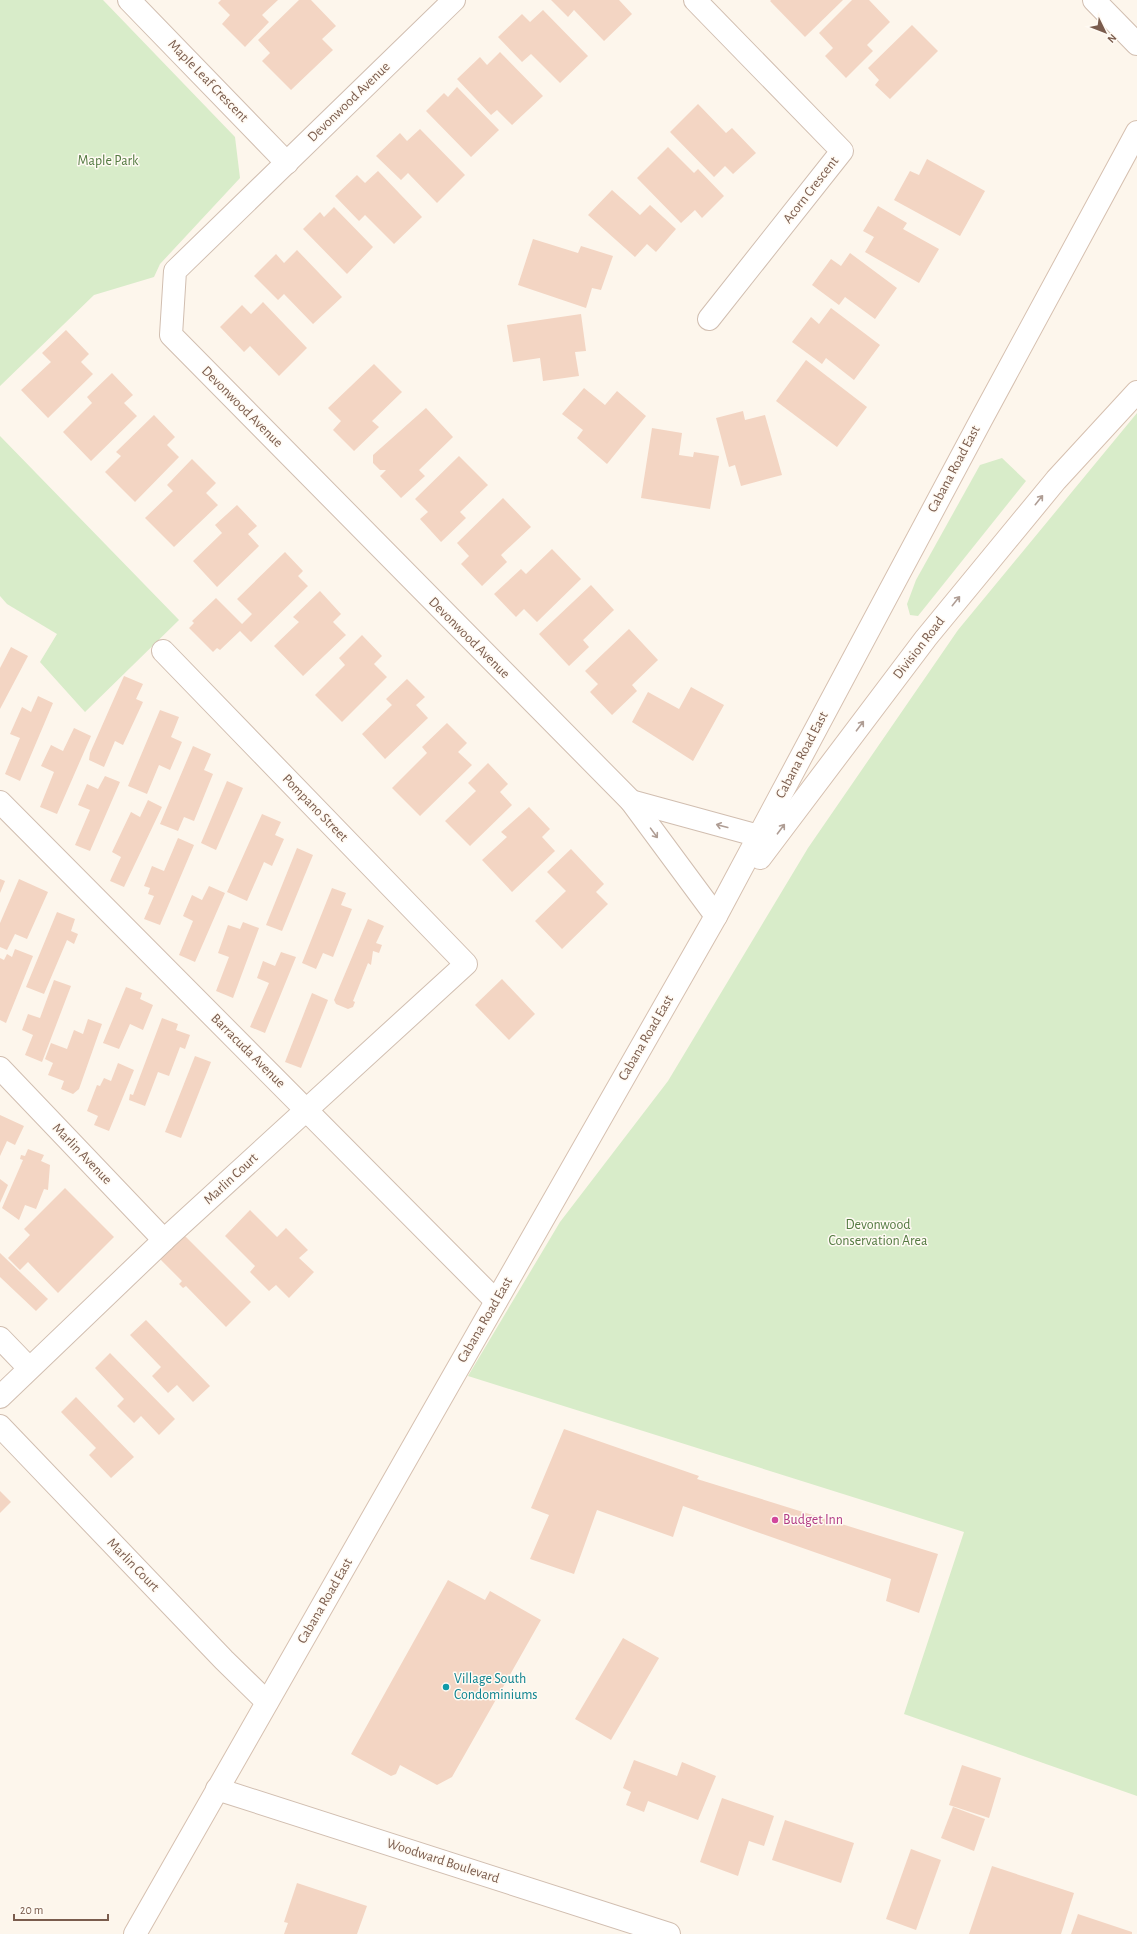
<svg xmlns="http://www.w3.org/2000/svg" width="1137" height="1934" viewBox="0 0 1137 1934" font-family="'Alegreya Sans',sans-serif">
<style>
.green{fill:#d8ecc9}
.building{fill:#f3d5c3}
.lines{fill:none;stroke-linecap:round;stroke-linejoin:round}
.minor-casing{stroke:#d1beb0;stroke-width:24}
.tertiary-casing{stroke:#d1beb0;stroke-width:24}
.secondary-casing{stroke:#d6c0b0;stroke-width:24}
.minor{stroke:#fff;stroke-width:22}
.tertiary{stroke:#fff;stroke-width:22}
.secondary{stroke:#fff;stroke-width:22}
.oneway{stroke:#af9d94}
.hotel-dot{fill:#d1479c;stroke:#fffaf3;stroke-width:1.5}
.culture-dot{fill:#0f9aa8;stroke:#fffaf3;stroke-width:1.5}
.labels{text-anchor:middle;dominant-baseline:central;stroke-width:3;stroke-linejoin:round;paint-order:stroke}
.street-label{font-size:14px;fill:#7a5c4d;stroke:#fffaf3}
.park-label{font-size:14px;fill:#537a41;stroke:#fffaf3}
.hotel-label{font-size:14px;fill:#b23c85;stroke:#fffaf3;text-anchor:start}
.culture-label{font-size:14px;fill:#0d838f;stroke:#fffaf3;text-anchor:start}
</style>
<rect width="100%" height="100%" fill="#fdf6ec"/>
<g class="green">
<path d="M 0,0 L 103,0 L 235,137 L 240,178 L 160,264 L 154,277 L 94,295 L 0,386 Z"/>
<path d="M 1137,413 L 1137,1796 L 904,1714 L 964,1532 L 468,1376 L 560,1222 L 668,1081 L 808,848 L 958,630 Z"/>
<path d="M 0,436 L 179,620 L 85,712 L 40,662 L 57,634 L 7,604 L 0,596 Z"/>
<path d="M 1002,458 L 1026,481 L 918,616 L 910,615 L 907,604 L 916,580 L 980,465 Z"/>
</g>
<g class="building">
<path d="M 221,0 L 278,0 L 262,15 L 269,22 L 245,47 L 222,24 L 230,15 L 218,3 Z"/>
<path d="M 299,0 L 311,0 L 336,26 L 322,39 L 333,50 L 291,90 L 262,61 L 270,53 L 258,40 Z"/>
<path d="M 551,0 L 619,0 L 632,14 L 604,41 L 574,10 L 568,17 Z"/>
<path d="M 771,0 L 843,0 L 805,37 L 770,1 Z"/>
<path d="M 852,0 L 869,0 L 890,22 L 867,45 L 873,51 L 846,78 L 825,56 L 833,48 L 819,33 Z"/>
<path d="M 543,10 L 588,56 L 560,83 L 531,54 L 522,62 L 498,37 L 522,14 L 530,22 Z"/>
<path d="M 912,25 L 938,51 L 890,99 L 875,85 L 879,80 L 868,68 Z"/>
<path d="M 500,52 L 543,96 L 512,125 L 497,110 L 491,115 L 457,79 L 480,57 L 487,65 Z"/>
<path d="M 457,87 L 499,130 L 471,157 L 426,111 L 444,93 L 448,97 Z"/>
<path d="M 698,104 L 726,133 L 732,128 L 756,153 L 733,174 L 725,166 L 714,177 L 670,132 Z"/>
<path d="M 420,129 L 465,175 L 437,203 L 408,173 L 401,180 L 376,156 L 400,133 L 407,141 Z"/>
<path d="M 668,147 L 694,173 L 698,169 L 724,196 L 702,218 L 695,210 L 681,223 L 637,178 Z"/>
<path d="M 927,159 L 985,191 L 960,236 L 894,200 L 910,171 L 919,175 Z"/>
<path d="M 378,171 L 422,217 L 394,244 L 365,215 L 359,221 L 335,196 L 357,175 L 365,183 Z"/>
<path d="M 612,190 L 640,215 L 650,205 L 676,229 L 656,252 L 647,244 L 635,257 L 588,215 Z"/>
<path d="M 878,206 L 907,223 L 903,229 L 939,249 L 919,283 L 865,252 L 874,237 L 863,231 Z"/>
<path d="M 334,207 L 373,247 L 347,274 L 303,229 L 320,212 L 324,217 Z"/>
<path d="M 533,239 L 578,253 L 581,246 L 613,256 L 601,290 L 592,288 L 586,308 L 518,285 Z"/>
<path d="M 297,250 L 342,297 L 313,324 L 284,294 L 278,300 L 254,276 L 276,254 L 284,263 Z"/>
<path d="M 850,253 L 897,288 L 875,319 L 845,297 L 839,305 L 812,285 L 831,259 L 841,266 Z"/>
<path d="M 263,302 L 307,348 L 279,376 L 250,346 L 244,352 L 220,327 L 242,305 L 251,314 Z"/>
<path d="M 831,308 L 880,345 L 854,380 L 826,358 L 822,364 L 792,342 L 811,317 L 819,324 Z"/>
<path d="M 581,314 L 586,351 L 575,352 L 579,376 L 543,381 L 540,358 L 513,362 L 507,325 Z"/>
<path d="M 66,330 L 89,354 L 81,362 L 93,374 L 48,418 L 21,390 L 51,362 L 42,353 Z"/>
<path d="M 806,360 L 867,407 L 837,447 L 776,401 Z"/>
<path d="M 374,364 L 402,392 L 372,421 L 379,427 L 354,451 L 333,430 L 341,421 L 328,408 Z"/>
<path d="M 112,373 L 133,395 L 124,403 L 137,416 L 91,461 L 63,432 L 92,403 L 87,397 Z"/>
<path d="M 584,388 L 605,405 L 617,391 L 646,416 L 607,464 L 577,438 L 583,430 L 562,414 Z"/>
<path d="M 426,408 L 453,437 L 419,470 L 425,476 L 401,498 L 380,476 L 386,470 L 380,470 L 373,463 L 373,455 Z"/>
<path d="M 743,411 L 745,420 L 765,415 L 782,475 L 741,486 L 735,465 L 729,467 L 716,418 Z"/>
<path d="M 154,415 L 175,437 L 167,445 L 179,457 L 135,502 L 105,472 L 121,456 L 116,452 Z"/>
<path d="M 652,428 L 682,433 L 679,455 L 693,457 L 694,452 L 719,456 L 710,509 L 641,498 Z"/>
<path d="M 459,456 L 488,485 L 460,512 L 466,518 L 441,542 L 420,519 L 428,512 L 415,499 Z"/>
<path d="M 192,459 L 216,483 L 206,493 L 218,505 L 174,547 L 145,518 L 173,491 L 167,485 Z"/>
<path d="M 503,498 L 531,527 L 501,555 L 507,562 L 482,586 L 461,564 L 469,556 L 457,543 Z"/>
<path d="M 237,505 L 257,526 L 248,534 L 259,546 L 217,587 L 193,561 L 222,533 L 215,525 Z"/>
<path d="M 552,549 L 581,579 L 537,622 L 524,609 L 516,617 L 494,594 L 521,569 L 526,574 Z"/>
<path d="M 285,552 L 303,571 L 298,576 L 308,586 L 251,642 L 240,631 L 220,650 L 217,648 L 213,652 L 189,628 L 194,623 L 192,621 L 216,598 L 242,624 L 252,614 L 237,599 Z"/>
<path d="M 591,585 L 614,610 L 583,640 L 589,647 L 569,666 L 539,634 Z"/>
<path d="M 320,591 L 341,614 L 333,622 L 346,635 L 303,676 L 274,646 L 299,622 L 293,617 Z"/>
<path d="M 629,629 L 658,660 L 632,685 L 637,691 L 612,715 L 590,692 L 598,684 L 585,671 Z"/>
<path d="M 362,635 L 382,656 L 374,664 L 387,677 L 342,722 L 315,695 L 345,665 L 339,658 Z"/>
<path d="M 11,647 L 28,656 L 0,709 L 0,668 Z"/>
<path d="M 124,676 L 143,684 L 136,699 L 143,702 L 123,745 L 115,741 L 104,767 L 89,760 L 90,753 Z"/>
<path d="M 407,679 L 425,697 L 416,705 L 428,718 L 385,759 L 362,734 L 392,705 L 386,699 Z"/>
<path d="M 691,687 L 724,705 L 693,761 L 632,722 L 648,692 L 679,709 Z"/>
<path d="M 38,696 L 53,703 L 20,781 L 5,774 L 20,738 L 10,734 L 22,707 L 31,712 Z"/>
<path d="M 160,710 L 179,717 L 171,737 L 182,742 L 170,770 L 159,765 L 147,794 L 128,786 Z"/>
<path d="M 447,723 L 467,743 L 458,752 L 472,765 L 420,816 L 392,788 L 427,753 L 422,747 Z"/>
<path d="M 74,728 L 91,736 L 57,814 L 40,807 L 54,772 L 41,766 L 51,745 L 63,751 Z"/>
<path d="M 193,746 L 211,754 L 204,770 L 213,774 L 194,821 L 184,817 L 178,831 L 160,824 Z"/>
<path d="M 488,763 L 508,784 L 500,792 L 512,805 L 470,846 L 445,821 L 476,791 L 468,783 Z"/>
<path d="M 105,776 L 120,782 L 90,851 L 75,845 L 90,810 L 78,805 L 87,784 L 98,789 Z"/>
<path d="M 227,781 L 243,788 L 216,850 L 201,843 Z"/>
<path d="M 148,800 L 162,807 L 124,887 L 110,881 L 121,857 L 112,852 L 131,812 L 140,817 Z"/>
<path d="M 529,807 L 550,829 L 542,837 L 555,851 L 512,892 L 482,860 L 507,837 L 501,832 Z"/>
<path d="M 262,814 L 281,822 L 275,835 L 284,839 L 272,866 L 264,862 L 247,901 L 227,892 Z"/>
<path d="M 178,838 L 194,845 L 160,925 L 144,919 L 154,896 L 148,894 L 150,888 L 144,886 L 152,866 L 164,871 Z"/>
<path d="M 297,848 L 313,855 L 282,931 L 266,925 Z"/>
<path d="M 571,849 L 604,884 L 596,892 L 608,904 L 562,949 L 535,921 L 566,891 L 547,872 Z"/>
<path d="M 0,879 L 5,881 L 0,893 Z"/>
<path d="M 19,879 L 48,892 L 27,939 L 15,934 L 7,950 L 0,947 L 0,923 Z"/>
<path d="M 209,886 L 225,893 L 195,962 L 179,955 L 193,921 L 183,916 L 192,895 L 202,900 Z"/>
<path d="M 332,888 L 346,893 L 341,905 L 352,909 L 333,957 L 323,953 L 316,969 L 302,963 Z"/>
<path d="M 57,912 L 75,919 L 71,931 L 78,934 L 74,944 L 67,940 L 44,994 L 26,987 Z"/>
<path d="M 368,919 L 384,926 L 376,943 L 382,945 L 379,953 L 373,951 L 371,965 L 368,963 L 353,1001 L 355,1002 L 353,1007 L 348,1009 L 336,1004 L 334,1000 Z"/>
<path d="M 243,922 L 259,928 L 233,998 L 216,991 L 229,957 L 218,953 L 228,925 L 240,929 Z"/>
<path d="M 15,949 L 33,956 L 6,1023 L 0,1020 L 0,958 L 4,960 L 7,954 L 12,957 Z"/>
<path d="M 281,952 L 296,957 L 265,1033 L 250,1027 L 269,983 L 257,978 L 263,961 L 275,966 Z"/>
<path d="M 502,979 L 535,1014 L 509,1040 L 475,1005 Z"/>
<path d="M 54,980 L 71,986 L 42,1062 L 25,1055 L 33,1035 L 22,1030 L 28,1014 L 40,1018 Z"/>
<path d="M 126,987 L 142,993 L 140,999 L 153,1005 L 143,1030 L 130,1024 L 119,1049 L 103,1043 Z"/>
<path d="M 312,993 L 328,1000 L 301,1068 L 285,1062 Z"/>
<path d="M 162,1018 L 178,1024 L 176,1030 L 190,1035 L 185,1049 L 180,1047 L 169,1076 L 158,1072 L 145,1106 L 129,1100 L 130,1094 L 133,1095 Z"/>
<path d="M 88,1019 L 102,1024 L 79,1089 L 73,1094 L 61,1089 L 64,1081 L 48,1075 L 53,1063 L 45,1059 L 51,1043 L 67,1049 L 74,1030 L 83,1034 Z"/>
<path d="M 195,1056 L 211,1062 L 181,1138 L 165,1132 Z"/>
<path d="M 118,1063 L 134,1070 L 109,1131 L 94,1125 L 98,1116 L 87,1111 L 97,1085 L 100,1086 L 104,1078 L 111,1081 Z"/>
<path d="M 0,1115 L 24,1126 L 15,1145 L 7,1141 L 0,1156 Z"/>
<path d="M 28,1149 L 44,1155 L 41,1161 L 50,1165 L 48,1190 L 44,1189 L 36,1209 L 25,1205 L 19,1220 L 2,1208 L 23,1160 L 20,1159 L 21,1155 L 25,1156 Z"/>
<path d="M 0,1179 L 8,1185 L 0,1203 Z"/>
<path d="M 65,1188 L 114,1237 L 58,1293 L 28,1262 L 20,1270 L 8,1258 L 30,1235 L 24,1229 Z"/>
<path d="M 250,1210 L 277,1237 L 286,1228 L 308,1250 L 299,1258 L 314,1272 L 289,1298 L 276,1285 L 269,1291 L 250,1272 L 255,1266 L 225,1236 Z"/>
<path d="M 183,1234 L 251,1302 L 226,1327 L 186,1286 L 183,1288 L 179,1284 L 182,1281 L 161,1260 L 160,1255 Z"/>
<path d="M 0,1253 L 48,1299 L 36,1311 L 0,1277 Z"/>
<path d="M 146,1320 L 210,1386 L 193,1402 L 177,1385 L 168,1393 L 152,1376 L 161,1367 L 130,1335 Z"/>
<path d="M 110,1353 L 175,1419 L 159,1435 L 141,1416 L 134,1423 L 117,1406 L 124,1399 L 95,1368 Z"/>
<path d="M 76,1397 L 134,1457 L 111,1478 L 89,1455 L 96,1448 L 61,1412 Z"/>
<path d="M 564,1429 L 699,1476 L 697,1479 L 938,1554 L 919,1613 L 886,1601 L 891,1579 L 683,1506 L 673,1537 L 597,1510 L 574,1574 L 530,1559 L 549,1515 L 531,1508 Z"/>
<path d="M 0,1491 L 11,1502 L 0,1513 Z"/>
<path d="M 448,1580 L 485,1600 L 490,1591 L 541,1620 L 452,1777 L 437,1785 L 400,1765 L 396,1774 L 391,1776 L 351,1754 Z"/>
<path d="M 623,1638 L 659,1658 L 611,1740 L 575,1719 Z"/>
<path d="M 634,1760 L 677,1776 L 682,1762 L 716,1776 L 698,1820 L 648,1801 L 644,1812 L 626,1805 L 631,1792 L 623,1788 Z"/>
<path d="M 962,1765 L 1001,1778 L 989,1818 L 949,1805 Z"/>
<path d="M 722,1798 L 774,1816 L 764,1846 L 749,1841 L 738,1876 L 700,1862 Z"/>
<path d="M 953,1807 L 985,1819 L 974,1851 L 941,1838 Z"/>
<path d="M 785,1820 L 854,1843 L 841,1883 L 772,1860 Z"/>
<path d="M 911,1849 L 941,1860 L 916,1930 L 886,1919 Z"/>
<path d="M 992,1866 L 1074,1893 L 1061,1934 L 969,1934 Z"/>
<path d="M 297,1883 L 367,1906 L 357,1934 L 284,1934 L 288,1923 L 284,1922 Z"/>
<path d="M 1078,1914 L 1132,1932 L 1132,1934 L 1071,1934 Z"/>
</g>
<g class="lines">
<g class="minor-casing">
<g id="minor">
<path d="M 129,0 L 287,163"/>
<path d="M 454,0 L 175,271 L 171,335 L 631,801 L 716,916"/>
<path d="M 695,0 L 842,151 L 709,319"/>
<path d="M 631,801 L 759,836"/>
<path d="M 0,802 L 496,1301"/>
<path d="M 0,1068 L 164,1240"/>
<path d="M 0,1338 L 29,1368"/>
<path d="M 0,1397 L 164,1240 L 466,964 L 163,651"/>
<path d="M 0,1426 L 224,1660 L 267,1702"/>
<path d="M 217,1789 L 669,1934"/>
</g>
</g>
<g class="tertiary-casing">
<path id="tertiary" d="M 1094,0 L 1137,44"/>
</g>
<g class="secondary-casing">
<g id="secondary">
<path d="M 760,858 L 926,638 L 1056,480 L 1137,392"/>
<path d="M 135,1934 L 716,916 L 981,420 L 1137,132"/>
</g>
</g>
<use href="#minor" class="minor"/>
<use href="#tertiary" class="tertiary"/>
<use href="#secondary" class="secondary"/>
</g>
<defs><path id="oneway-shaft" d="M-6 0H5M1.5-3L5.5 0L1.5 3" fill="none" stroke-width="1.6" stroke-linecap="round" stroke-linejoin="round"/></defs>
<g class="oneway">
<use href="#oneway-shaft" transform="translate(1039 500) rotate(-51)"/>
<use href="#oneway-shaft" transform="translate(956 601) rotate(-51)"/>
<use href="#oneway-shaft" transform="translate(860 726) rotate(-53)"/>
<use href="#oneway-shaft" transform="translate(722 826) rotate(-165)"/>
<use href="#oneway-shaft" transform="translate(781 829) rotate(-53)"/>
<use href="#oneway-shaft" transform="translate(654 833) rotate(54)"/>
</g>
<circle class="hotel-dot" cx="775" cy="1520" r="4"/>
<circle class="culture-dot" cx="446" cy="1687" r="4"/>
<g class="labels">
<g class="street-label">
<text transform="translate(208 81) rotate(46)">Maple Leaf Crescent</text>
<text transform="translate(349 102) rotate(-44)">Devonwood Avenue</text>
<text transform="translate(811 190) rotate(-52)">Acorn Crescent</text>
<text transform="translate(242 407) rotate(45)">Devonwood Avenue</text>
<text transform="translate(954 469) rotate(-62)">Cabana Road East</text>
<text transform="translate(469 638) rotate(45)">Devonwood Avenue</text>
<text transform="translate(919 648) rotate(-52)">Division Road</text>
<text transform="translate(802 755) rotate(-62)">Cabana Road East</text>
<text transform="translate(315 808) rotate(46)">Pompano Street</text>
<text transform="translate(646 1038) rotate(-60)">Cabana Road East</text>
<text transform="translate(248 1051) rotate(45)">Barracuda Avenue</text>
<text transform="translate(82 1154) rotate(46)">Marlin Avenue</text>
<text transform="translate(231 1179) rotate(-43)">Marlin Court</text>
<text transform="translate(485 1320) rotate(-60)">Cabana Road East</text>
<text transform="translate(133 1565) rotate(46)">Marlin Court</text>
<text transform="translate(325 1601) rotate(-60)">Cabana Road East</text>
<text transform="translate(443 1861) rotate(18)">Woodward Boulevard</text>
</g>
<g class="park-label">
<text x="108" y="161">Maple Park</text>
<text x="878" y="1225">Devonwood<tspan x="878" dy="16">Conservation Area</tspan></text>
</g>
<g class="hotel-label">
<text x="783" y="1520">Budget Inn</text>
</g>
<g class="culture-label">
<text x="454" y="1679">Village South<tspan x="454" dy="16">Condominiums</tspan></text>
</g>
</g>
<g transform="translate(1105 32) rotate(133)" stroke="#fffaf3" stroke-width="3" paint-order="stroke">
<path d="M0-3L7 15L0 10L-7 15Z" fill="#7a5c4d"/>
<text y="-6" font-size="11" font-weight="bold" text-anchor="middle" fill="#7a5c4d">N</text>
</g>
<path d="M14 1914v6h94v-6" fill="none" stroke="#7a5c4d" stroke-width="2"/>
<text x="20" y="1914" font-size="12" fill="#7a5c4d" stroke="#fffaf3" stroke-width="3" paint-order="stroke">20 m</text>
</svg>
